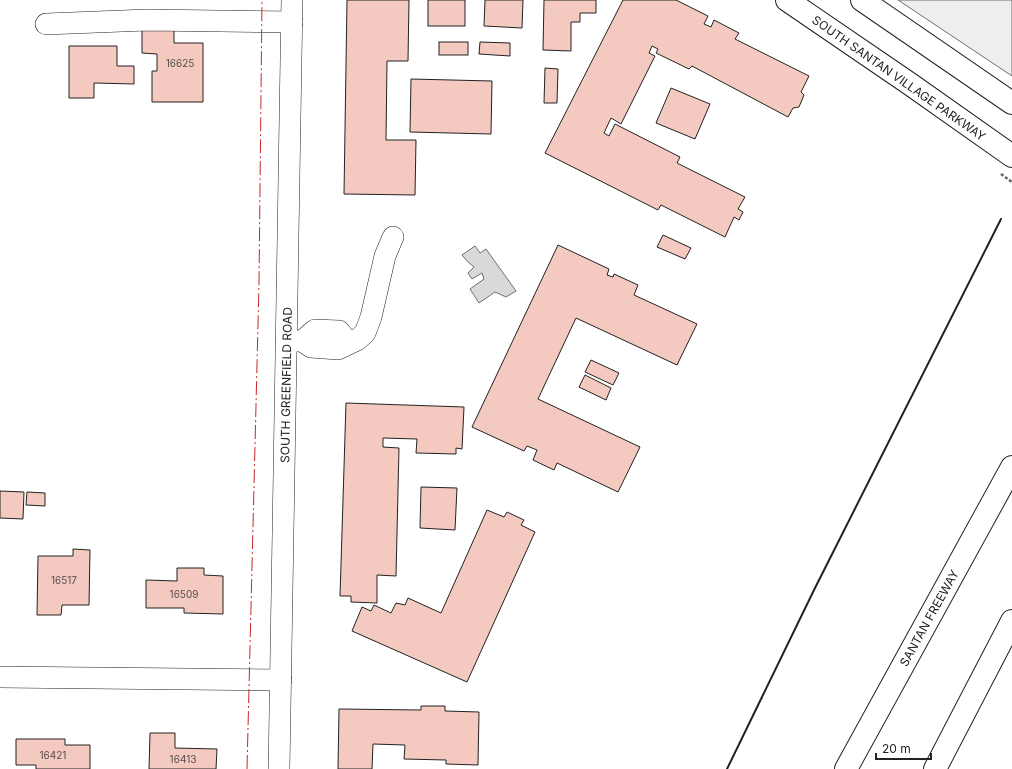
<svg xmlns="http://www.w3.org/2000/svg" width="1012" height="769" viewBox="0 0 1012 769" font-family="Inter,sans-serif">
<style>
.green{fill:#eee;stroke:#6f6f6f}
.water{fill:#d9d9d9;stroke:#6f6f6f}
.building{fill:#f3c9c0;stroke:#222}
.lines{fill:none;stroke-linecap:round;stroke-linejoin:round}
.minor-casing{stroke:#222;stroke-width:22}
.major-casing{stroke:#222;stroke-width:24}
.highway-casing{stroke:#222;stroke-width:24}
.path{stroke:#646464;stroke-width:2.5;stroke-dasharray:3 2;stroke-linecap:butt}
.minor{stroke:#fff;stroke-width:21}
.major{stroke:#fff;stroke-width:22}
.highway{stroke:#fff;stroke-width:22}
.wall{stroke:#222;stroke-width:2}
.power{stroke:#c62828;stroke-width:1;stroke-dasharray:14 3 2 3;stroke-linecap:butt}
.labels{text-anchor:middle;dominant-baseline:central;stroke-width:3;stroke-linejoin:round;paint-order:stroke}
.number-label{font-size:10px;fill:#564c4a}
.street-label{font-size:12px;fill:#222;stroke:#fff}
</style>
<rect width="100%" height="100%" fill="#fff"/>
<path class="green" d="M 898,0 L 1012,0 L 1012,76 Z"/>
<path class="water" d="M 475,246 L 480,253 L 486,249 L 516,291 L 506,297 L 495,292 L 479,303 L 470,289 L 484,279 L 482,273 L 472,279 L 468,273 L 474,267 L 467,261 L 462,255 Z"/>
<g class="building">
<path d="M 347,0 L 409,0 L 408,61 L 387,61 L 386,140 L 416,140 L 415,195 L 344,194 Z"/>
<rect x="428" y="0" width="37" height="26"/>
<path d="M 485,0 L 523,0 L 522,28 L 484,26 Z"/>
<path d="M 544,0 L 596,0 L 596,13 L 580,13 L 580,22 L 571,22 L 571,51 L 543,50 Z"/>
<path d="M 623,0 L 676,0 L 708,16 L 704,24 L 711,27 L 714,20 L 739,33 L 735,39 L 809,76 L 801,92 L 804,95 L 799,107 L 793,108 L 788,117 L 692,66 L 689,69 L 656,53 L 658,49 L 652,46 L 649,53 L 655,56 L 621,124 L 611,118 L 604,133 L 609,136 L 615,124 L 680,157 L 677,163 L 745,197 L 738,209 L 743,212 L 739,220 L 734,217 L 725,237 L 661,205 L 658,210 L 545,153 Z"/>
<path d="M 142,29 L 174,29 L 174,43 L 203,43 L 203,102 L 152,102 L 152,71 L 157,71 L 157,54 L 142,53 Z"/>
<rect x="439" y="42" width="29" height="13"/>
<path d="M 480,42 L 510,43 L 510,56 L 479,54 Z"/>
<path d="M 69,46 L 117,46 L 117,66 L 134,66 L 134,84 L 94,83 L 94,98 L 69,98 Z"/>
<path d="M 545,68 L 558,69 L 557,103 L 544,103 Z"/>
<path d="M 411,79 L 492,81 L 491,134 L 410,132 Z"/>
<path d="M 671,88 L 710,104 L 695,139 L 656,123 Z"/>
<path d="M 663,235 L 691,248 L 685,259 L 657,247 Z"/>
<path d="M 558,245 L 609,269 L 607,275 L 613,277 L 614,274 L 638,285 L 634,295 L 697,324 L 677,365 L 576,318 L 538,399 L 640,447 L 618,492 L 557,463 L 554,470 L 533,460 L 537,450 L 527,446 L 524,451 L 472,427 Z"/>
<path d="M 591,360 L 619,373 L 613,385 L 585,372 Z"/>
<path d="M 585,375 L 611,388 L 606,400 L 579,387 Z"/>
<path d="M 346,403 L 464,407 L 462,449 L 456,448 L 456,454 L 416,453 L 417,439 L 383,438 L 383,447 L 399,448 L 396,576 L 377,575 L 377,603 L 351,602 L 351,596 L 340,596 Z"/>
<path d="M 421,487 L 457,488 L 455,530 L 420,528 Z"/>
<path d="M 0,491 L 24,492 L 23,519 L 0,518 Z"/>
<path d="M 27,492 L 45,493 L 45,506 L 26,505 Z"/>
<path d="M 487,510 L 504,517 L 507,512 L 524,520 L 521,525 L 535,532 L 467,682 L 352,631 L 362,607 L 371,611 L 374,605 L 391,613 L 396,603 L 405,605 L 408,598 L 441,613 Z"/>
<path d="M 73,549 L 90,550 L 89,605 L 62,605 L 61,615 L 37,615 L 38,556 L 73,556 Z"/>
<path d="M 177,568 L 204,568 L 204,575 L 223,576 L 223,614 L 184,613 L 184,608 L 146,608 L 146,580 L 177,581 Z"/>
<path d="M 421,706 L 445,706 L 445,711 L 479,712 L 478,765 L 446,764 L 446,760 L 404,759 L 405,745 L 373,744 L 372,769 L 338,769 L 339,709 L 421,710 Z"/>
<path d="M 150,733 L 175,733 L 175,748 L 217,749 L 216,769 L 149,769 Z"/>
<path d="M 16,739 L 65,739 L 65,745 L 90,745 L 90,769 L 36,769 L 36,765 L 16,765 Z"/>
</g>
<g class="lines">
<g class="minor-casing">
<g id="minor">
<path d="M 46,24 L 147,20 L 292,22"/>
<path d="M 287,341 L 302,341 L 311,347 L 338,349 L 357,340 L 365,333 L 371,317 L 385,256 L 393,237"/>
<path d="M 302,341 L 315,330 L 339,331 L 349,343"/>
<path d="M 0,677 L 281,680"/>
<path d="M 279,769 L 292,0"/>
</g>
</g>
<g class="major-casing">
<g id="major">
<path d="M 787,0 L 910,84 L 1012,156"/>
<path d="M 862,0 L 1012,103"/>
</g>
</g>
<g class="highway-casing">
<g id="highway">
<path d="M 846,769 L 1012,467"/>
<path d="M 935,769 L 1012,621"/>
</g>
</g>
<path class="path" d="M 1001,174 L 1012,182"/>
<use href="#minor" class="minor"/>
<use href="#major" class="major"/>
<use href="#highway" class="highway"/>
<path class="wall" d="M 727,769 L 814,590 L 1001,219"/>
<path class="power" d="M 247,769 L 259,284 L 262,0"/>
</g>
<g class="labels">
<g class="number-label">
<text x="180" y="63">16625</text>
<text x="64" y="580">16517</text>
<text x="184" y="594">16509</text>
<text x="53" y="755">16421</text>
<text x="183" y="759">16413</text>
</g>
<g class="street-label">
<text transform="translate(899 78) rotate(35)">SOUTH SANTAN VILLAGE PARKWAY</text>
<text transform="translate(286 385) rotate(-89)">SOUTH GREENFIELD ROAD</text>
<text transform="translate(929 618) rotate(-61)">SANTAN FREEWAY</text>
</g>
</g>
<path d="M876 753v6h55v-6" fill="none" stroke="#222222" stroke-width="2"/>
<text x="882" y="753" font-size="12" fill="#222222" stroke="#ffffff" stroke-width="3" paint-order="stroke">20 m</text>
</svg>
